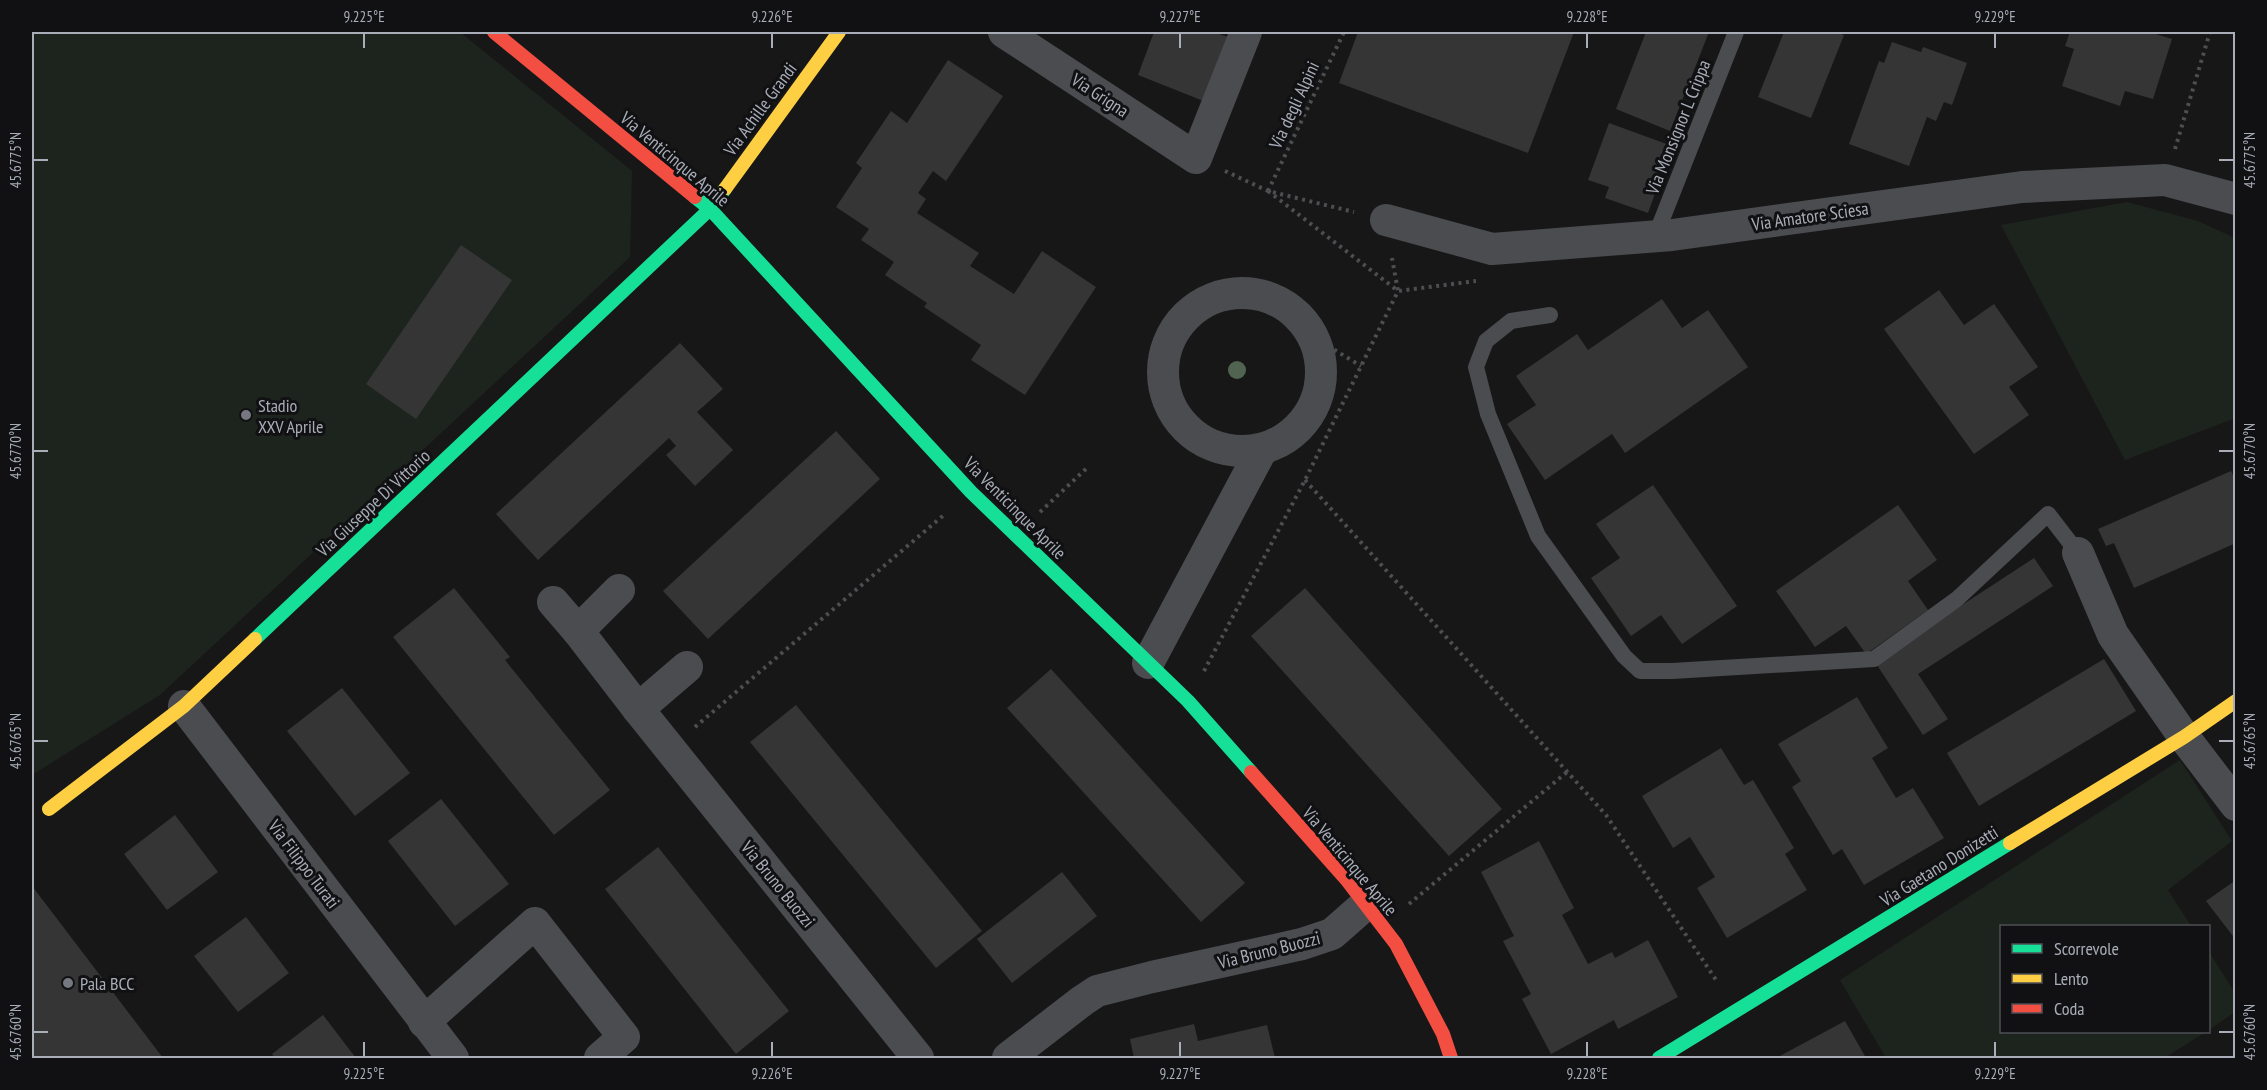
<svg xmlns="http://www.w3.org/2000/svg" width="2267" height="1090" viewBox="0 0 2267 1090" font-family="'PT Sans Narrow',sans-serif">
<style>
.green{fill:#1d241e}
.building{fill:#353536}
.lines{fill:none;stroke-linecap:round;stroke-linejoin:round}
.path{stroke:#4d4e52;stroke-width:4;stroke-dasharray:3 4.5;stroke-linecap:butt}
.lane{stroke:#4b4c50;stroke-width:16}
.street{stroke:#4b4c50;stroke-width:32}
.fast{stroke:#16e098;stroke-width:14}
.slow{stroke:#ffcf43;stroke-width:14}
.jam{stroke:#f24e42;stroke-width:14}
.tree{fill:#506451}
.ticks{fill:none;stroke:#a8adb8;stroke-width:2}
.poi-dot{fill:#757880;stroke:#111113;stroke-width:2}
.labels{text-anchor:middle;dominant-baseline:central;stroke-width:6;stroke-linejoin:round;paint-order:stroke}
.street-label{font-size:18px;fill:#a8adb8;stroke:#111113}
.poi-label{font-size:18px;fill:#a8adb8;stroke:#111113;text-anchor:start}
.neatline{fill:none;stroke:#a8adb8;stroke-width:2}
.ticks-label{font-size:15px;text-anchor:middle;fill:#a8adb8}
</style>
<rect width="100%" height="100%" fill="#171717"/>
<g class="green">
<path d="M 32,32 L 460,32 L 632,171 L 630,257 L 160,695 L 32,775 Z"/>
<path d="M 2127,202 L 2198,221 L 2235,238 L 2236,422 L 2233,419 L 2125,460 L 2001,225 Z"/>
<path d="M 2180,760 L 2232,841 L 2168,890 L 2191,926 L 2002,926 L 2002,1032 L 2206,1032 L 2164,1058 L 1886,1058 L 1840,980 Z"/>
<path d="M 2209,952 L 2235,993 L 2235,1012 L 2209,1030 Z"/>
</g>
<g class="building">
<path d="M 1154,32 L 1213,32 L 1231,38 L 1206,102 L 1138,75 Z"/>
<path d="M 1358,32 L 1574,32 L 1528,153 L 1339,83 Z"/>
<path d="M 1646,32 L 1709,32 L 1670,131 L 1616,109 Z"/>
<path d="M 1784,32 L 1835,32 L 1844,35 L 1811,118 L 1758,97 Z"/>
<path d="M 2070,32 L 2149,32 L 2172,39 L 2153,99 L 2125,91 L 2120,106 L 2062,86 L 2074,49 L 2065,46 Z"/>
<path d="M 1892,42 L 1921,52 L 1923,47 L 1967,63 L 1952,105 L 1944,102 L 1936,121 L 1927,117 L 1909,166 L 1849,144 L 1879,61 L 1884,63 Z"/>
<path d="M 948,60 L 1003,96 L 946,181 L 933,171 L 918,193 L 926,199 L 917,213 L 979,253 L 970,266 L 1014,294 L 1042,251 L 1096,287 L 1025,395 L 971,360 L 981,345 L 924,307 L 927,303 L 885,275 L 894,262 L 861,240 L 869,229 L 836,207 L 862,168 L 856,163 L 891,111 L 907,123 Z"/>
<path d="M 1609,123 L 1672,146 L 1648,213 L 1605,198 L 1609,187 L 1588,180 Z"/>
<path d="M 461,245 L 512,280 L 416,419 L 366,384 Z"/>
<path d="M 1939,290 L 1964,325 L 1994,304 L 2038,367 L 2009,387 L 2029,415 L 1974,454 L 1884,329 Z"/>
<path d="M 1662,299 L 1682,328 L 1708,310 L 1748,367 L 1625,453 L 1612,434 L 1545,480 L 1507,424 L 1536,405 L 1516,376 L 1577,334 L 1588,350 Z"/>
<path d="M 680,343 L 723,389 L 697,412 L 733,450 L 695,486 L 666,455 L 676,446 L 669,438 L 538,560 L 496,514 Z"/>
<path d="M 836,431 L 880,479 L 708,639 L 663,591 Z"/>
<path d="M 2231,471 L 2236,481 L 2236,543 L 2134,588 L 2114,543 L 2106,546 L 2098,529 Z"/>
<path d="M 1653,485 L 1737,606 L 1682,644 L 1661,615 L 1631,636 L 1591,578 L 1620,558 L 1596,524 Z"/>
<path d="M 1898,505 L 1937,560 L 1908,581 L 1928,610 L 1866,654 L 1846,626 L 1815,647 L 1776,591 Z"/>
<path d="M 2034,558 L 2053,586 L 1918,674 L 1948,719 L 1923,735 L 1875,662 Z"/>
<path d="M 454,588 L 510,657 L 505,660 L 610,790 L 554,835 L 393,637 Z"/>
<path d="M 1305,588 L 1502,809 L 1449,856 L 1251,636 Z"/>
<path d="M 2104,659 L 2136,711 L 1979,806 L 1947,753 Z"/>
<path d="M 1051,669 L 1245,883 L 1201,922 L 1007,708 Z"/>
<path d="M 342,688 L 410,773 L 355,816 L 287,731 Z"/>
<path d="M 1857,697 L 1888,748 L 1872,758 L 1896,798 L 1913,788 L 1944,838 L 1864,885 L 1842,849 L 1833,855 L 1792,787 L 1801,781 L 1778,744 Z"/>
<path d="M 796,705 L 982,931 L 936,968 L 750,742 Z"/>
<path d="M 1721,748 L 1744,785 L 1753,780 L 1794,848 L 1785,854 L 1807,890 L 1727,938 L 1697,888 L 1715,877 L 1690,837 L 1673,848 L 1642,796 Z"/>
<path d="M 441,799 L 509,884 L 455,926 L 388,841 Z"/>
<path d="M 175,815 L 218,872 L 167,910 L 124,854 Z"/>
<path d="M 1539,841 L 1574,908 L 1562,915 L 1588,964 L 1612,952 L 1615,958 L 1648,940 L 1678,997 L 1618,1029 L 1614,1020 L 1551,1054 L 1522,999 L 1531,994 L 1503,941 L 1514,936 L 1481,872 Z"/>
<path d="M 658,847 L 789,1011 L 736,1054 L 605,889 Z"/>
<path d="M 1062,872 L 1097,916 L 1012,983 L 977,939 Z"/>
<path d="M 2236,880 L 2236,940 L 2206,901 Z"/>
<path d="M 32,886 L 48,907 L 163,1058 L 32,1058 Z"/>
<path d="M 246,917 L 289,973 L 238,1012 L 194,956 Z"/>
<path d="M 323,1015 L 356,1058 L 275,1058 L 272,1054 Z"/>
<path d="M 1845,1021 L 1866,1058 L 1776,1058 Z"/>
<path d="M 1194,1024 L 1198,1041 L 1267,1025 L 1275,1058 L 1134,1058 L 1130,1039 Z"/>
</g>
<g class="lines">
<g class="path">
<path d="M 2175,149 L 2210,32"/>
<path d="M 1225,171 L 1268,191 L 1354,212"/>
<path d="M 1268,191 L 1398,291 L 1476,281"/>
<path d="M 1268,191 L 1344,32"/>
<path d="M 1315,338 L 1361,366"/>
<path d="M 1305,480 L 1606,815 L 1718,983"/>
<path d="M 1040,512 L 1089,466"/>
<path d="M 1204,671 L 1305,480 L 1398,291 L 1392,258"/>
<path d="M 695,727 L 945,514"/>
<path d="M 1409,904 L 1567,772"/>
</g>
<g class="lane">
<path d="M 1655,237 L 1736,32"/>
<path d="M 1550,315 L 1511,321 L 1486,341 L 1476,367 L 1488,414 L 1538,536 L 1624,656 L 1640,671 L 1672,671 L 1874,659 L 1957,599 L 2048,514 L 2078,553"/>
</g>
<g class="street">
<path d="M 1004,32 L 1196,158 L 1246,32"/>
<path d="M 1386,220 L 1492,249 L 1672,235 L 2022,187 L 2165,180 L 2236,199"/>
<circle cx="1242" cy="372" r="79"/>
<path d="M 2078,553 L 2113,635 L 2184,737 L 2236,805"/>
<path d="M 553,602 L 578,631 L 638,709 L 918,1058"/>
<path d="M 578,631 L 619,590"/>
<path d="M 1148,663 L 1262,449"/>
<path d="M 184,706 L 453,1058"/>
<path d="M 638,709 L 687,667"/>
<path d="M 424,1022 L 535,923 L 624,1037 L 600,1058"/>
<path d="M 1008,1058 L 1082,1001 L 1097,991 L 1152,977 L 1302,944 L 1332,934 L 1365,905"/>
</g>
<g class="fast">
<path d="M 695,197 L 710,209 L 971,492 L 1188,701 L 1251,772"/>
<path d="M 255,639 L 710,209 L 725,189"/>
<path d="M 1659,1058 L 2010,843"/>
</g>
<g class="slow">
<path d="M 725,189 L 839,32"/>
<path d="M 49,809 L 184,706 L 255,639"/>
<path d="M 2010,843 L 2184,737 L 2236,701"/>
</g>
<g class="jam">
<path d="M 494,32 L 695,197"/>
<path d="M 1251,772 L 1346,879 L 1396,944 L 1443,1034 L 1451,1058"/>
</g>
</g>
<circle class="tree" cx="1237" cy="370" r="9"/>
<path class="ticks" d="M 364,33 L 364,48M 772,33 L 772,48M 1180,33 L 1180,48M 1587,33 L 1587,48M 1995,33 L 1995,48M 33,160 L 48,160M 2219,160 L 2234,160M 33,451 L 48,451M 2219,451 L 2234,451M 33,741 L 48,741M 2219,741 L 2234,741M 33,1032 L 48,1032M 2219,1032 L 2234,1032M 364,1042 L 364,1057M 772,1042 L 772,1057M 1180,1042 L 1180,1057M 1587,1042 L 1587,1057M 1995,1042 L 1995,1057"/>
<g class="poi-dot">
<circle cx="246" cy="415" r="6"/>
<circle cx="68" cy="983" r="6"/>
</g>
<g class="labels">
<g class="street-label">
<text transform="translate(1100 95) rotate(33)">Via Grigna</text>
<text transform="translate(1294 105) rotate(-65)">Via degli Alpini</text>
<text transform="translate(760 109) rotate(-54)">Via Achille Grandi</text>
<text transform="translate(1678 127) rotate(-68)">Via Monsignor L Crippa</text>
<text transform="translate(675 159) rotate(40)">Via Venticinque Aprile</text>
<text transform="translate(1810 216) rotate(-8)">Via Amatore Sciesa</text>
<text transform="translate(373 503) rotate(-43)">Via Giuseppe Di Vittorio</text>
<text transform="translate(1015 508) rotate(45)">Via Venticinque Aprile</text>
<text transform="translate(1350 861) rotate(50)">Via Venticinque Aprile</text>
<text transform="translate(304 864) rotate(53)">Via Filippo Turati</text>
<text transform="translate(1939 866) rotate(-32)">Via Gaetano Donizetti</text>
<text transform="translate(778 884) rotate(51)">Via Bruno Buozzi</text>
<text transform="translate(1269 950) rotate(-14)">Via Bruno Buozzi</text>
</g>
<g class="poi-label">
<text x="258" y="405">Stadio<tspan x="258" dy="21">XXV Aprile</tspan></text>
<text x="80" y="983">Pala BCC</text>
</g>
</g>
<rect width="2267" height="1090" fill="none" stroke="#111113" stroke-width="66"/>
<rect x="2000" y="925" width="210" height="108" fill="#111113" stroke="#4d4f55" stroke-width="1.5"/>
<rect x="2012" y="944" width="30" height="9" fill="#16e098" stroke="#4d4f55" stroke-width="1.5"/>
<text x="2054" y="955" font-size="18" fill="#a8adb8">Scorrevole</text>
<rect x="2012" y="974" width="30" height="9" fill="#ffcf43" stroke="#4d4f55" stroke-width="1.5"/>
<text x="2054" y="985" font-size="18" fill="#a8adb8">Lento</text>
<rect x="2012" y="1004" width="30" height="9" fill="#f24e42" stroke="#4d4f55" stroke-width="1.5"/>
<text x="2054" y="1015" font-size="18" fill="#a8adb8">Coda</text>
<rect x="33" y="33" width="2201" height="1024" class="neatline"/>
<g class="ticks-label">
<text x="364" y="22">9.225°E</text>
<text x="772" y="22">9.226°E</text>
<text x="1180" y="22">9.227°E</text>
<text x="1587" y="22">9.228°E</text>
<text x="1995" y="22">9.229°E</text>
<text transform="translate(16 160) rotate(-90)" y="5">45.6775°N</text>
<text transform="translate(2250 160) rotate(-90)" y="5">45.6775°N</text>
<text transform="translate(16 451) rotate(-90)" y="5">45.6770°N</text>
<text transform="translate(2250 451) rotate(-90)" y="5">45.6770°N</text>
<text transform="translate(16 741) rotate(-90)" y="5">45.6765°N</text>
<text transform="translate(2250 741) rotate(-90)" y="5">45.6765°N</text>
<text transform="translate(16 1032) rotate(-90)" y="5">45.6760°N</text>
<text transform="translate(2250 1032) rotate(-90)" y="5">45.6760°N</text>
<text x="364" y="1079">9.225°E</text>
<text x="772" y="1079">9.226°E</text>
<text x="1180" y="1079">9.227°E</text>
<text x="1587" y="1079">9.228°E</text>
<text x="1995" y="1079">9.229°E</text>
</g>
</svg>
